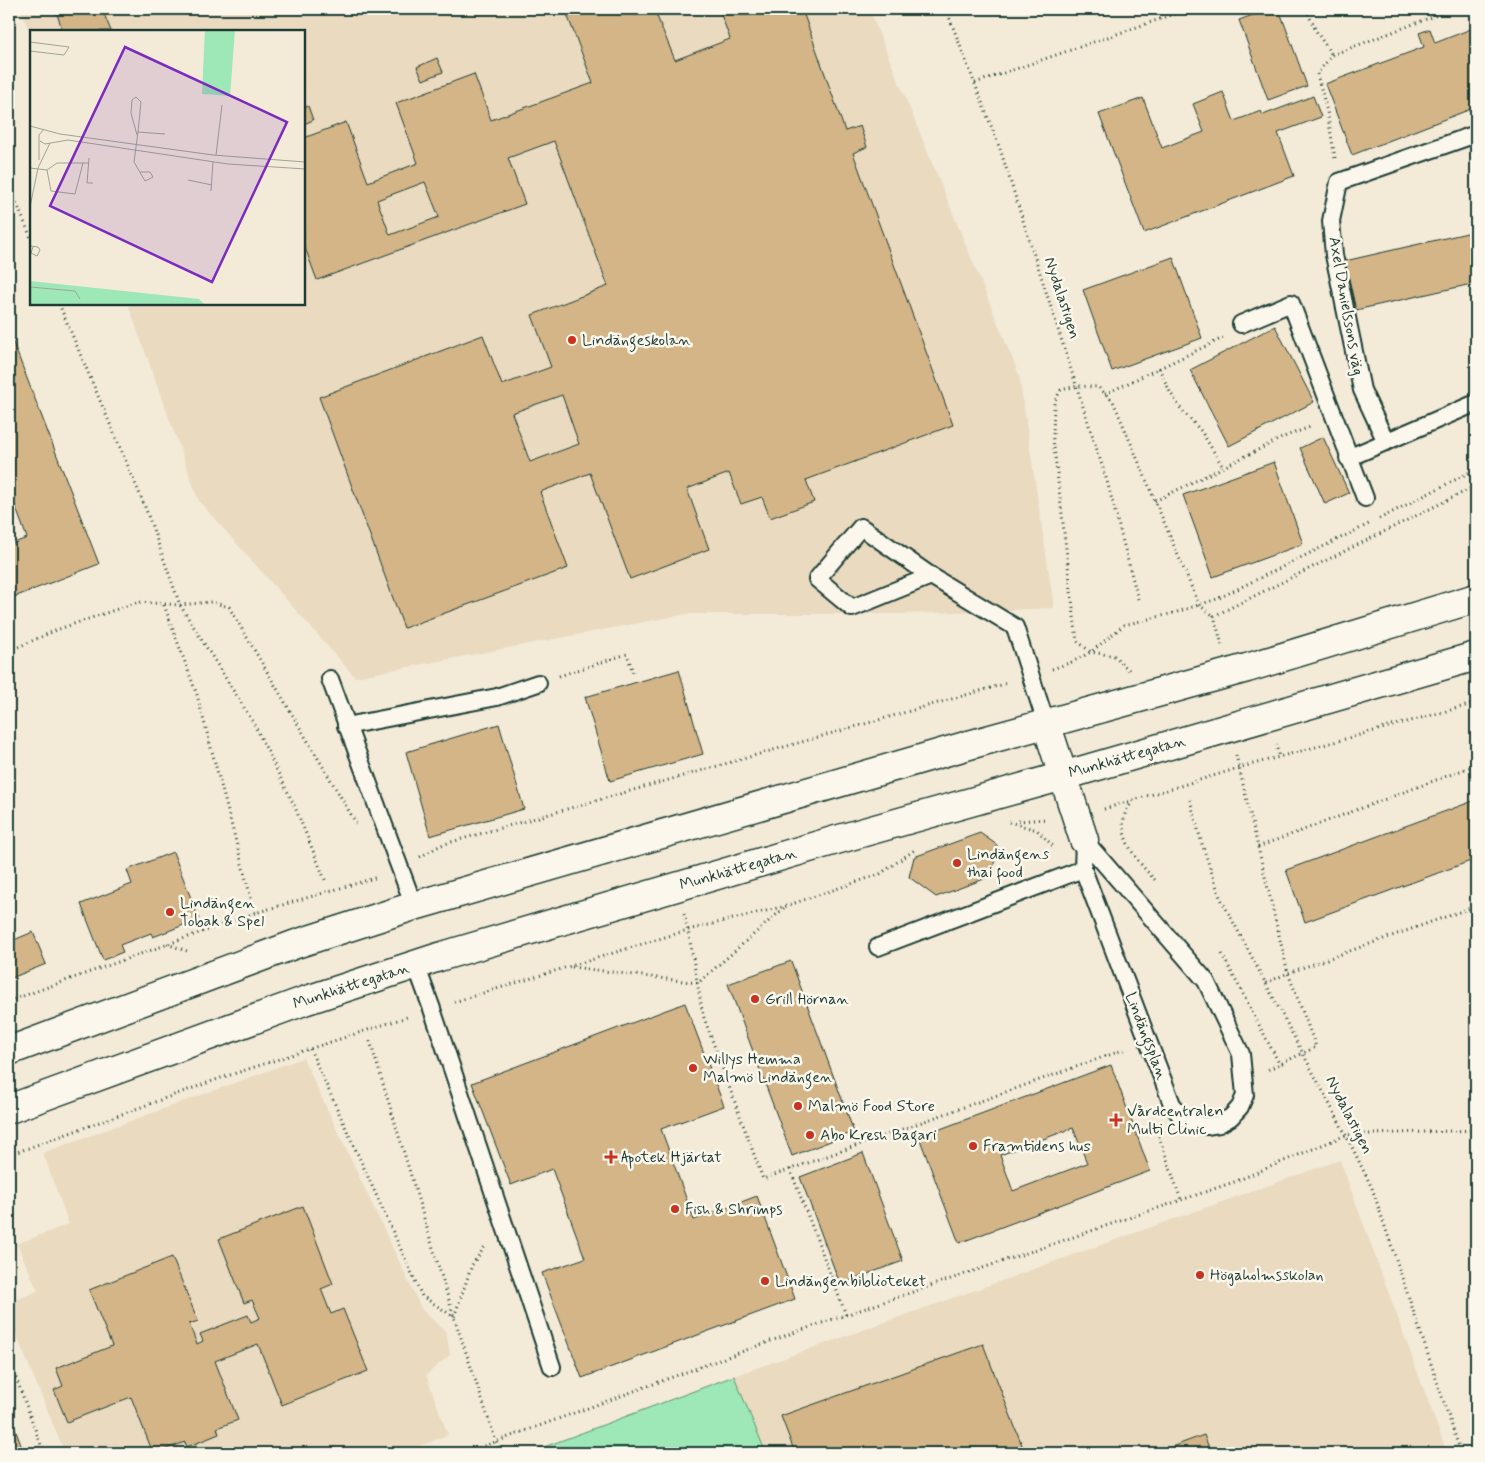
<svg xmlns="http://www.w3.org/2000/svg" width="1485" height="1462" viewBox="0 0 1485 1462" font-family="Mynerve,sans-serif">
	<rect width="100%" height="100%" fill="#f3ead8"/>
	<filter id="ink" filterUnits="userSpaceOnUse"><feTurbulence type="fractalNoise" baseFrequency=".02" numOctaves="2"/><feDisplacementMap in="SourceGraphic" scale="10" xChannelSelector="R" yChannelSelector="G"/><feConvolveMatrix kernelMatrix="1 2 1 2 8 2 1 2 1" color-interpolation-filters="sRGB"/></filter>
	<g filter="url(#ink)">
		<g fill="#e9dac0">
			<path d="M21,9H869L1019,375L1054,608L904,614H686L355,677L199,501L128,304H304V31H31V36Z"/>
			<path d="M303,1058L422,1310L446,1332L450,1355L426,1375L448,1435L402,1453H65L9,1317V1303L38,1291L17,1244L69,1224L43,1153Z"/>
			<path d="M1340,1160L1447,1453H766L734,1376Z"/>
		</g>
		<path fill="#9ee7b6" stroke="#5e9275" d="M734,1376L766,1453H528Z"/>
		<g fill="#d3b587" stroke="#1f3d34" fill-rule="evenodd">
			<path d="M55,9H102L111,31H63Z"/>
			<path d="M565,9H654L675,60L730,39L719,9H802L845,131L860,126L867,147L853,153L953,425L806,480L814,502L770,518L762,497L741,504L729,473L687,489L709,549L630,579L590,473L540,492L568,568L404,628L319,397L483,335L502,385L551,367L532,315L608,286L554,141L508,158L525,204L317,280L304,245V138L346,122L368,182L418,163L396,103L474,74L491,120L593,83ZM425,182L439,217L390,235L377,200ZM562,395L579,444L530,462L512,413Z"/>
			<path d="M1270,9H1279L1307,86L1268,100L1239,20Z"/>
			<path d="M1476,27V107L1352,155L1325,84L1424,47L1419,33L1430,29L1435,43Z"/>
			<path d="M437,58L443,72L423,80L417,67Z"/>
			<path d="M1223,92L1234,121L1261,111L1263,115L1313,96L1321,117L1278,133L1294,176L1144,233L1099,114L1143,98L1162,148L1204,132L1193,104Z"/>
			<path d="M308,106L313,120L304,124V108Z"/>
			<path d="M1476,231V283L1356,310L1345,261Z"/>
			<path d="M1173,257L1202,338L1112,371L1083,290Z"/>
			<path d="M1275,326L1314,402L1229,446L1190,370Z"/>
			<path d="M9,332L99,564L9,599V545L27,538L9,489Z"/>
			<path d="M1323,437L1349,493L1325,504L1300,448Z"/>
			<path d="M1274,462L1303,544L1213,577L1183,495Z"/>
			<path d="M679,670L703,754L610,781L585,697Z"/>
			<path d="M499,724L524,809L430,836L406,752Z"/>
			<path d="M1476,800V859L1305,922L1286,870Z"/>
			<path d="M980,833L997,845L992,876L936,897L909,877L914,857Z"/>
			<path d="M173,852L199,919L153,937L151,933L120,945L123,952L103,960L81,904L132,884L127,870Z"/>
			<path d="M33,932L46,964L9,979V942Z"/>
			<path d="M791,961L854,1132L792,1156L728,984Z"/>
			<path d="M685,1003L724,1106L661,1129L694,1220L757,1196L795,1299L582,1378L542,1273L585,1258L552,1169L511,1185L472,1083Z"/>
			<path d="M1111,1065L1150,1171L959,1243L919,1137ZM1073,1128L1087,1163L1013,1191L1000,1155Z"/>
			<path d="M863,1153L903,1261L840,1284L800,1177Z"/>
			<path d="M303,1206L333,1284L321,1289L331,1314L343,1309L368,1371L282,1405L258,1344L215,1361L238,1420L217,1428L219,1434L187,1447L185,1442L156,1453H153L131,1397L67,1422L54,1390L63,1386L56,1368L112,1346L89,1290L172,1257L198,1321L189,1324L197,1344L203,1341L200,1334L248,1315L251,1322L260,1318L252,1300L244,1303L219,1239Z"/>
			<path d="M983,1344L1025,1453H795L781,1416Z"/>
			<path d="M9,1413L24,1453H9Z"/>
			<path d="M1204,1435L1211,1453H1155Z"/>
		</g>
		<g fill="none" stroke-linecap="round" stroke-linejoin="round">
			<g stroke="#1f3d34" stroke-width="20">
				<g id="lane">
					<path d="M1241,324L1291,303L1365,498"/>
					<path d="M1386,442L1362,390L1334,255L1331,221L1339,182L1476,134"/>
					<path d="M1348,458L1476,403"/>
					<path d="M931,576L852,608L817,579L861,527L931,576L1015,627L1046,723"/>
					<path d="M330,679L414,906"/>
					<path d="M346,726L497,697L538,683"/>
					<path d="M1084,840L1206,981L1241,1054L1245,1095L1240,1107L1231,1117L1219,1124L1206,1126L1192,1123L1180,1115L1172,1104L1083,869Z"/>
					<path d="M878,947L1083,869"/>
					<path d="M416,965L432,1009L552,1367"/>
				</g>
			</g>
			<g stroke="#1f3d34" stroke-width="31">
				<path id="street" d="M1046,723L1084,840"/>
			</g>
			<g stroke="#1f3d34" stroke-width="31">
				<g id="secondary">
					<path d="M9,1051L296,944L414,906L969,745L1247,668L1476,598"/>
					<path d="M9,1109L304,1001L439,957L836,840L1063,776L1476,656"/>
				</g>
			</g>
			<g stroke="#1f3d34" stroke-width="3" stroke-dasharray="1 4" stroke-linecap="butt">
				<path d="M946,9L1000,149L1107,481L1138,599"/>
				<path d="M1306,9L1316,31L1332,55"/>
				<path d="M975,83L1189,9"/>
				<path d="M1335,158L1327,111L1317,74L1332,55L1453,9"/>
				<path d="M9,185L31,238"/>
				<path d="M59,304L144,504L180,605L253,722L294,805L326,882"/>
				<path d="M1159,368L1170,392L1181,409L1201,431L1223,467"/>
				<path d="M1105,394L1223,338"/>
				<path d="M1155,501L1286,436L1313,426"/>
				<path d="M1379,519L1476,469"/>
				<path d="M164,605L197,695L255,913"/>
				<path d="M1222,645L1214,616L1476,486"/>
				<path d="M9,651L59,629L138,602L180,605L211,602L229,607L356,823"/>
				<path d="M1052,669L1072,662L1091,652L1124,625L1174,613L1217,599L1371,523"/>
				<path d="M1129,670L1114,656L1091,652L1077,641L1053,439L1054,402L1061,390L1077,386L1098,387L1113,401L1199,605L1214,616"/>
				<path d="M559,676L627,654L634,676"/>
				<path d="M1276,744L1279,757"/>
				<path d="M1236,755L1288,973L1316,1047L1265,1071"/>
				<path d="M1190,800L1202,844L1220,897L1346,1135L1372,1188L1461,1453"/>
				<path d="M1133,801C1130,805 1126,810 1125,814C1117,839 1140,864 1155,880"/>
				<path d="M1104,809L1239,768L1476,703"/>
				<path d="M1018,821L1047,819"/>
				<path d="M1009,822L1037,830L1053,846"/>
				<path d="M1258,847L1476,765"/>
				<path d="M420,857L441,845L1008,683"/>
				<path d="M684,914L688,930L703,1015L763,1179L1126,1049"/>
				<path d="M167,944L190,952"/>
				<path d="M1222,954L1280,1065"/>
				<path d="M572,967L698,983L784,908"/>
				<path d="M1266,983L1288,973L1476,906"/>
				<path d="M9,1001L255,913L378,877"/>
				<path d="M454,1002L688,930L786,906L880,874L916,849"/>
				<path d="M370,1041L454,1317L500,1453"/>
				<path d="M310,1049L422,1296L454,1317L472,1265L486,1245"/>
				<path d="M1154,1122L1181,1200"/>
				<path d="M9,1155L218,1079L410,1016"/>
				<path d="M790,1169L846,1315"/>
				<path d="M9,1359L44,1453"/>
				<path d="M465,1453L790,1334L1234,1182L1346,1135L1476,1130"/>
			</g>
			<use href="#lane" stroke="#fbf7ec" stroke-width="16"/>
			<use href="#street" stroke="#fbf7ec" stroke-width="28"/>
			<use href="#secondary" stroke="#fbf7ec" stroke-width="28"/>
		</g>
	</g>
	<g fill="#c8321e" stroke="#fbf7ec" stroke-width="2">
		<circle cx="572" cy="340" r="5"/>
		<circle cx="957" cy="863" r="5"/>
		<circle cx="170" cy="912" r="5"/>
		<circle cx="755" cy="999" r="5"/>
		<circle cx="693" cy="1068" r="5"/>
		<circle cx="798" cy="1106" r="5"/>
		<path d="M1113.5 1112.5h5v5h5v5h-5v5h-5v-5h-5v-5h5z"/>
		<circle cx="810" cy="1135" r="5"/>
		<circle cx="973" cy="1146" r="5"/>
		<path d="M608.5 1149.5h5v5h5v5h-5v5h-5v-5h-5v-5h5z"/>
		<circle cx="675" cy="1209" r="5"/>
		<circle cx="1200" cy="1275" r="5"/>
		<circle cx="765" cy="1281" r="5"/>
	</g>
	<g text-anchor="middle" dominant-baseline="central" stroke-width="5" stroke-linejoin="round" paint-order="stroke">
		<g font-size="16" fill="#1f3d34" stroke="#fbf7ec">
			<text transform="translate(1062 298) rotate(72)">Nydalastigen</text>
			<text transform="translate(1346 306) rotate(80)">Axel Danielssons väg</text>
			<text transform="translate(1127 757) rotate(-16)">Munkhättegatan</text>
			<text transform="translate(738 869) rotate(-16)">Munkhättegatan</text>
			<text transform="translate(351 986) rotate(-18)">Munkhättegatan</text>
			<text transform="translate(1146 1036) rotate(69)">Lindängsplan</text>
			<text transform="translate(1349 1115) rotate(63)">Nydalastigen</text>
		</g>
		<g font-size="16" fill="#1f3d34" stroke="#fbf7ec" text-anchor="start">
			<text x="582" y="340">Lindängeskolan</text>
			<text x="967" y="854">Lindängens<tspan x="967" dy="18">thai food</tspan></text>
			<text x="180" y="903">Lindängen<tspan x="180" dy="18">Tobak &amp; Spel</tspan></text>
			<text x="765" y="999">Grill Hörnan</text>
			<text x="703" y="1059">Willys Hemma<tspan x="703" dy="18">Malmö Lindängen</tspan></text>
			<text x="808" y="1106">Malmö Food Store</text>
			<text x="1127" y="1111">Vårdcentralen<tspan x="1127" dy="18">Multi Clinic</tspan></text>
			<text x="820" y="1135">Abo Kresh Bagari</text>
			<text x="983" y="1146">Framtidens hus</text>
			<text x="621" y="1157">Apotek Hjärtat</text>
			<text x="685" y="1209">Fish &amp; Shrimps</text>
			<text x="1210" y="1275">Högaholmsskolan</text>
			<text x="775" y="1281">Lindängenbiblioteket</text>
		</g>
	</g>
	<g transform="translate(30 30)">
		<rect width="275" height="275" fill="#f3ead8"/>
		<path d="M175,0H205L200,66L172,64ZM0,251L169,269L175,275H0Z" fill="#9ee7b6"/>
		<path fill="none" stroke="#9ea596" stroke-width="1" d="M0,12L39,17L34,25L0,21M0,96L30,104L183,125L275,132M108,102L135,104M107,105L101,83L102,70L106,67L111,72L108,102L104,132L115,151L123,147L120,142H110M10,111L15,114L38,110L198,134L275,139M186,125L192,75M59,128L57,153H63M9,130V105L14,99M0,138L17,140L27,133H58M17,140L21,161L45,164L53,133M158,150L182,155M181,161L183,132M0,177L8,138L20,113M0,216L8,217L10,220L7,226L1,223L3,217M0,257L45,261L50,269"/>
		<path fill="#7b2cbf" fill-opacity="0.15" stroke="#7b2cbf" stroke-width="2.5" d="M95,17L257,92L182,252L20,176Z"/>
		<rect width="275" height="275" fill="none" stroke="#1f3d34" stroke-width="2.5"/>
	</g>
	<rect width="1485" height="1462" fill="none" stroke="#fbf7ec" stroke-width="30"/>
	<rect x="15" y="15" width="1455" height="1432" fill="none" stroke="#1f3d34" stroke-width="2" filter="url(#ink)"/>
</svg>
